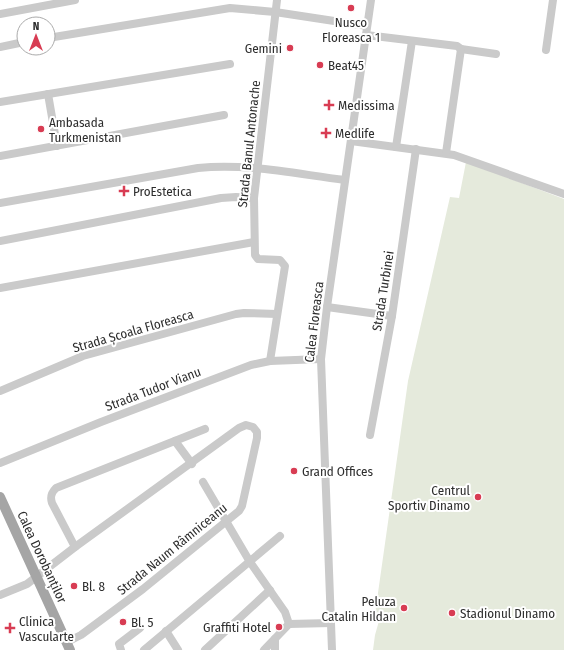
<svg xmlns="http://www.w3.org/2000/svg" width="564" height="650" viewBox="0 0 564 650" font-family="'Fira Sans Condensed',sans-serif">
	<rect width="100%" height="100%" fill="#fff"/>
	<path fill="#e5eadc" d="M466,162L564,199V650H373L375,635L381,614H375L408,381L450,197L459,198Z"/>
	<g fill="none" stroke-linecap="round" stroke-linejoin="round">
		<g stroke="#cacaca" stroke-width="8">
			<path d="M0,14L75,0"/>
			<path d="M366,35L457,46L461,49L496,54"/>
			<path d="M48,38L230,8L275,12L367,26"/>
			<path d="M0,47L24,42"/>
			<path d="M546,50L553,0"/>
			<path d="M48,94L57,146"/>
			<path d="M0,102L230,64"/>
			<path d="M351,141L454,155L564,194"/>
			<path d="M396,147L412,41"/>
			<path d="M446,153L461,49"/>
			<path d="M0,156L224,115"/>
			<path d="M0,203L198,168C248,163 296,174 345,180"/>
			<path d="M0,241L221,198L236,197L254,198"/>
			<path d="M0,288L254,242"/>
			<path d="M327,307L392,316"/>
			<path d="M270,361L285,266L280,260L258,259L255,255L254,198L277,0"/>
			<path d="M0,391L83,356L236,314L244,313L277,314"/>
			<path d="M370,435L392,316L416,149"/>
			<path d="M175,441L192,464"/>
			<path d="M0,463L101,422L251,365L270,361L321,359"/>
			<path d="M203,482L250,562L285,612L289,624"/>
			<path d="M75,547L52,503C50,497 51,493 56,488L205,429"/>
			<path d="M0,595L27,584L75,547L239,428L246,425L253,427L257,432V438L242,506L239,511L143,589L81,635L67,642"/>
			<path d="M289,624L331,623"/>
			<path d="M166,631L178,650"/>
			<path d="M275,639V650"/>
			<path d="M121,650L119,644L140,628"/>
			<path d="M144,650L280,536"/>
			<path d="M205,650L270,590"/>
			<path d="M264,650L289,624"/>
			<path d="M332,650L321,359L327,307L371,0"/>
		</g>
		<path stroke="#a5a5a5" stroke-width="10" d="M0,497L70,650"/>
	</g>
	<g fill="#d83c53" stroke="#fff" stroke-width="1.5">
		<circle cx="351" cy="8" r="4"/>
		<circle cx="290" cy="48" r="4"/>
		<circle cx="320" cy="65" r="4"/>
		<path d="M327 99h4v4h4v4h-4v4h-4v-4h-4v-4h4z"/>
		<circle cx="41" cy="129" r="4"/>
		<path d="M324 127h4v4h4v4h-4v4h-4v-4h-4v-4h4z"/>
		<path d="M122 185h4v4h4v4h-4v4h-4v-4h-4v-4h4z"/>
		<circle cx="294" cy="471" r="4"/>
		<circle cx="478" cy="497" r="4"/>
		<circle cx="74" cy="586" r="4"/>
		<circle cx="404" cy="608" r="4"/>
		<circle cx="452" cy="613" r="4"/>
		<circle cx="123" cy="622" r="4"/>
		<circle cx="279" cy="627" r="4"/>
		<path d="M8 622h4v4h4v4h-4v4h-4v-4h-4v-4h4z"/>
	</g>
	<g text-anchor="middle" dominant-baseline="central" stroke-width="4" stroke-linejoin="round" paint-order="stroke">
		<g font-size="13" fill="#2d2d2d" stroke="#fff" text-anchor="start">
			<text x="351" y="22" text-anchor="middle">Nusco<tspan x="351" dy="15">Floreasca 1</tspan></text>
			<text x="282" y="48" text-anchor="end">Gemini</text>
			<text x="328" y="65">Beat45</text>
			<text x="338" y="105">Medissima</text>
			<text x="49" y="122">Ambasada<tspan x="49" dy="15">Turkmenistan</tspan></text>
			<text x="335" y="133">Medlife</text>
			<text x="133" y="191">ProEstetica</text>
			<text x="302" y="471">Grand Offices</text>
			<text x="470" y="490" text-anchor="end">Centrul<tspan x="470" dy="15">Sportiv Dinamo</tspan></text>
			<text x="82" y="586">Bl. 8</text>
			<text x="396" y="601" text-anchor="end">Peluza<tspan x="396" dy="15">Catalin Hildan</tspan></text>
			<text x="460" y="613">Stadionul Dinamo</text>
			<text x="19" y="621">Clinica<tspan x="19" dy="15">Vascularte</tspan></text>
			<text x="131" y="622">Bl. 5</text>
			<text x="271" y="627" text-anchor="end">Graffiti Hotel</text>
		</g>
		<g font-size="13" fill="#2d2d2d" stroke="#fff">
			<text transform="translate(249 144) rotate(-84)">Strada Banul Antonache</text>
			<text transform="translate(383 291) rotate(-81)">Strada Turbinei</text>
			<text transform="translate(314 322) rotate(-83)">Calea Floreasca</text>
			<text transform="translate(133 331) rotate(-16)">Strada Școala Floreasca</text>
			<text transform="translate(153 389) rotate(-21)">Strada Tudor Vianu</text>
			<text transform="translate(172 549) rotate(-39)">Strada Naum Râmniceanu</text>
			<text transform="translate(42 557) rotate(65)">Calea Dorobanților</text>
		</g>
	</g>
	<g transform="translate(36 36)"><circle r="19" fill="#ffffff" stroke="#ababab"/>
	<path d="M0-3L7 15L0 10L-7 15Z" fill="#d83c53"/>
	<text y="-6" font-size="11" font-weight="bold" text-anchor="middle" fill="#2d2d2d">N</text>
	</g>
</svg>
